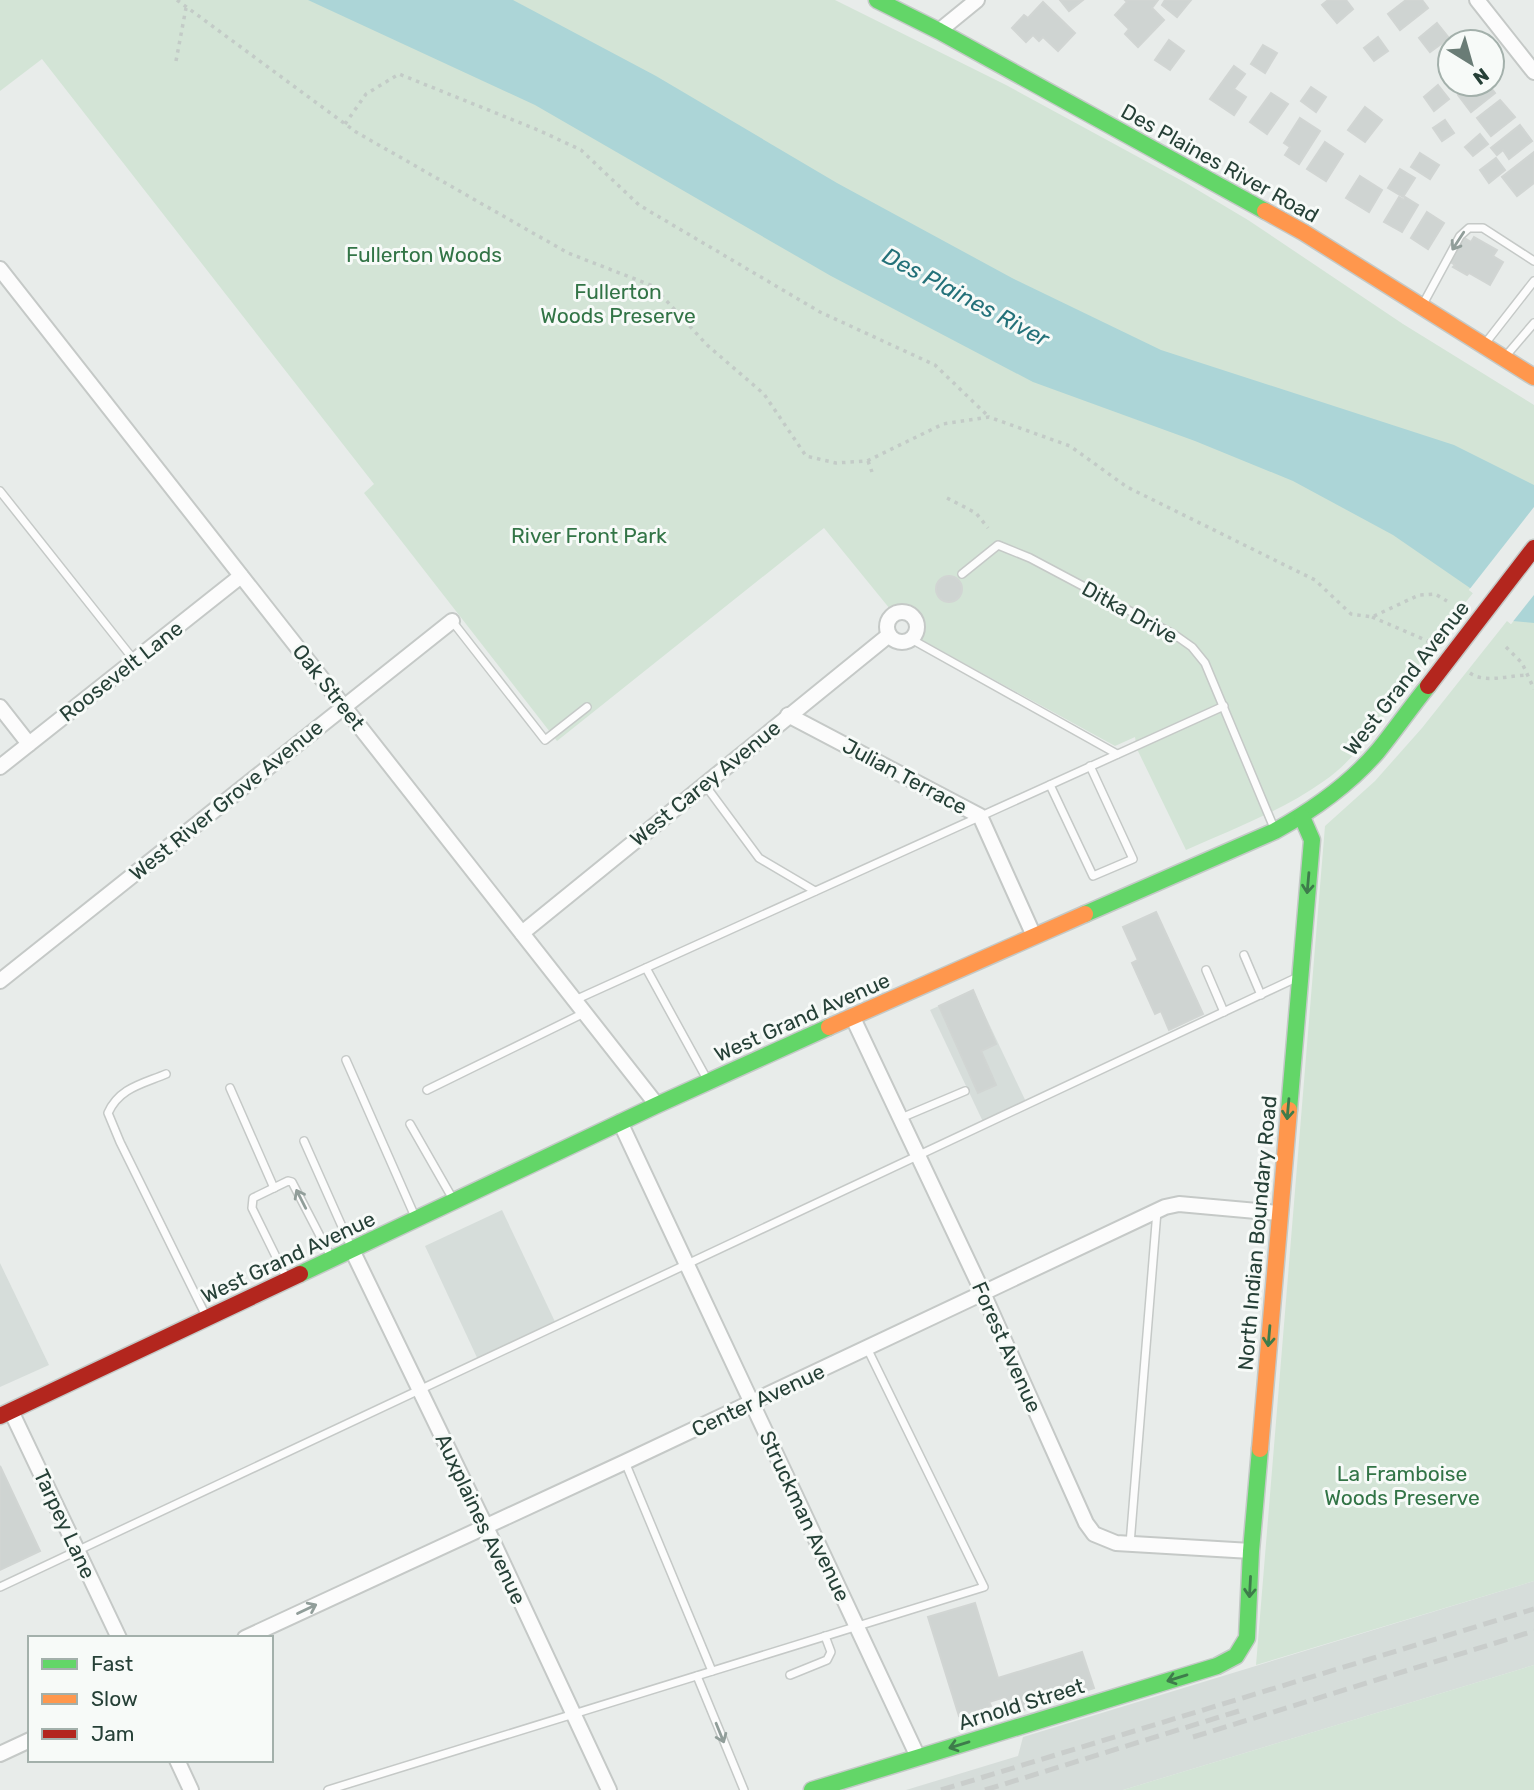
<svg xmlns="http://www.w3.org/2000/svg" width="1534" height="1790" viewBox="0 0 1534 1790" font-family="Rubik,sans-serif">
	<rect width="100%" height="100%" fill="#e8ecea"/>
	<g fill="#d6ddda">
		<path d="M973,990L1028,1106L985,1126L930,1010Z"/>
		<path d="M502,1210L558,1328L480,1364L425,1246Z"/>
		<path d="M0,1263L49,1365L0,1387Z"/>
		<path d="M1534,1581V1665L1123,1790H906L1018,1756L1023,1737Z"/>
	</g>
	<g fill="#d3e4d6">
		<path d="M0,0H835L1006,85L1186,183L1248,220L1403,324L1534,405V507L1469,590L1473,593C1449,622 1427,652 1406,683C1382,718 1359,757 1324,781C1282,811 1233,829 1186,850L1137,749L1135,737L1115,746L920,639L925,627L918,610L903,604L890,609L824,528L557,741L364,493L374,484L42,59L0,91Z"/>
		<path d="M1534,595V1581L1256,1665L1325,826L1375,781L1422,728L1507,621L1511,624Z"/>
		<path d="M1534,1665V1790H1123Z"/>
	</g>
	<path fill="#acd5d7" d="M308,0H513L656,76L837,183L1012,278L1161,350L1454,445L1534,485V623L1513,621L1470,588L1393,535L1293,481L1195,441L1033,382L831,276L535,105Z"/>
	<path fill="#e8ecea" d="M1534,507V595L1511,624L1469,590Z"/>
	<g fill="#cfd4d2" stroke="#d1d5d3" stroke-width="2">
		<path d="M1060,0H1083L1069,11Z"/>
		<path d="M1125,0H1158L1152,8L1164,20L1138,47L1125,34L1129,29L1115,15L1127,2Z"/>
		<path d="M1165,0H1191L1177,17L1162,5Z"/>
		<path d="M1328,0H1346L1353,9L1337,23L1322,5Z"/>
		<path d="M1406,0H1422L1428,8L1400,30L1388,14Z"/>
		<path d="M1043,2L1075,33L1058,51L1043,37L1039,41L1033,35L1026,42L1012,28L1024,15L1028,18Z"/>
		<path d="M1437,23L1449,38L1430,52L1419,38Z"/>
		<path d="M1378,37L1388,51L1374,61L1364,48Z"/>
		<path d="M1169,40L1184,51L1170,70L1155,60Z"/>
		<path d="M1263,45L1277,53L1265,73L1251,64Z"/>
		<path d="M1450,64V83L1440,71Z"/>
		<path d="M1234,66L1245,74L1234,89L1246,97L1234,115L1210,99Z"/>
		<path d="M1472,84H1488L1495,93L1471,112L1458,95Z"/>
		<path d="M1438,85L1449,99L1434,111L1424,97Z"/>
		<path d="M1311,87L1326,97L1316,112L1301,101Z"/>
		<path d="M1271,93L1288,104L1267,134L1250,122Z"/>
		<path d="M1500,100L1515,117L1491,136L1477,118Z"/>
		<path d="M1365,107L1382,120L1365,142L1348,130Z"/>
		<path d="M1300,118L1320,131L1299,164L1285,155L1290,147L1284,143Z"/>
		<path d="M1445,120L1454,133L1442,141L1433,128Z"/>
		<path d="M1520,125L1532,141L1509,159L1503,150L1497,155L1491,148Z"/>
		<path d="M1480,134L1488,144L1473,156L1465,147Z"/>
		<path d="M1325,142L1343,154L1326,181L1307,169Z"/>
		<path d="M1534,152V183L1517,196L1502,177Z"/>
		<path d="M1420,153L1439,165L1430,179L1411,167Z"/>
		<path d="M1496,158L1505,170L1489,183L1480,170Z"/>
		<path d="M1400,169L1415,178L1403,197L1388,188Z"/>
		<path d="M1360,176L1382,190L1369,212L1346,198Z"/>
		<path d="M1399,197L1404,200L1405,197L1418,205L1402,232L1384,222Z"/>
		<path d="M1427,212L1444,223L1428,249L1411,238Z"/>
		<path d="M1463,237L1471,242L1474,237L1497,250L1493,256L1503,262L1490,285L1469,273L1467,275L1453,267L1455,265L1449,261Z"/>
		<circle cx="949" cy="589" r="13"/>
		<path d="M1156,912L1203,1014L1169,1030L1161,1011L1155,1014L1132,963L1138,960L1123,927Z"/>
		<path d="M973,990L996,1044L981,1051L996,1085L978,1093L939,1006Z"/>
		<path d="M0,1466L40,1551L0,1570Z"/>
		<path d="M975,1603L998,1678L1082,1652L1094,1688L1020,1711L1019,1707L1009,1710L1005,1697L989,1702L991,1706L959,1716L928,1617Z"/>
	</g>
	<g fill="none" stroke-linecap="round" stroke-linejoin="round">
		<g stroke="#c5c9c7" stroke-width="10">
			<g id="lane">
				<path d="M1422,306L1460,236L1469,228H1483L1534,261"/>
				<path d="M1484,345L1534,281"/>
				<path d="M1505,357L1534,323"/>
				<path d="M0,491L134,660"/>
				<path d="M962,574L998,545L1030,558L1175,635L1192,647L1205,663L1274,828"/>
				<path d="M452,621L545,740L587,707"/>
				<path d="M911,639L1117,754"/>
				<path d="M705,785L759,858L815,891"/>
				<path d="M1050,785L1093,876L1133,859L1090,766"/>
				<path d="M1244,955L1261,995"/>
				<path d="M646,968L708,1081"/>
				<path d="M1206,970L1224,1012"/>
				<path d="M575,1000L1224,706"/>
				<path d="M346,1060L416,1219"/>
				<path d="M166,1074C142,1084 119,1088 108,1113L120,1142L207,1318"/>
				<path d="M230,1088L274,1188"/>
				<path d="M427,1090L584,1013"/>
				<path d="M901,1118L965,1091"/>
				<path d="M410,1124L454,1201"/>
				<path d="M304,1141L352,1249"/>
				<path d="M287,1279L252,1208L253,1198L288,1181L292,1182L332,1259"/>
				<path d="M625,1462L712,1671"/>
				<path d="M1130,1544L1157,1211"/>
				<path d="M0,1587L1298,977"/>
				<path d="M790,1675L827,1660L831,1652L825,1636"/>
				<path d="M697,1676L744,1790"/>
				<path d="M328,1790L984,1587L867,1348"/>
			</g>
		</g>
		<g stroke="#c5c9c7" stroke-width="18">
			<g id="street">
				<path d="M1477,0L1534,72"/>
				<path d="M939,31L977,0"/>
				<path d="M0,269L657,1105"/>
				<circle cx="902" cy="627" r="15"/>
				<path d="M0,707L29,744"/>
				<path d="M788,715L980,816L1034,936"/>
				<path d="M0,767L241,576"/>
				<path d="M522,933L889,635"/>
				<path d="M0,981L452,621"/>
				<path d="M852,1016L983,1293L1086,1523L1094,1534L1116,1543L1251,1551"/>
				<path d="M620,1122L918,1757"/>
				<path d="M352,1250L486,1527L609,1790"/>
				<path d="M11,1411L119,1638"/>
				<path d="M245,1638L625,1462L1165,1207L1179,1204L1279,1213"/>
				<path d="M0,1754L30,1740"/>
				<path d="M177,1760L191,1790"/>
			</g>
		</g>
		<g stroke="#c4c9c7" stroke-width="19">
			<g id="fast">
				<path d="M877,0L939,31L1265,211"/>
				<path d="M1085,914L1275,831C1313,810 1350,784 1378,751C1395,730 1411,707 1428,686"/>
				<path d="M1289,1110L1312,840L1302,817"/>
				<path d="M300,1274L657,1105L829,1027"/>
				<path d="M812,1790L1217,1666L1236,1656L1247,1638L1251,1551L1260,1449"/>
			</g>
		</g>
		<g stroke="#c4c9c7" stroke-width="19">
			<g id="slow">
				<path d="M1265,211L1303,232L1534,377"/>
				<path d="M829,1027L1085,914"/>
				<path d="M1260,1449L1289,1110"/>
			</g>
		</g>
		<g stroke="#c4c9c7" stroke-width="19">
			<g id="jam">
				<path d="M1428,686L1534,548"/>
				<path d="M0,1416L300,1274"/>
			</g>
		</g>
		<g stroke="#c3cbc7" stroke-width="3.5" stroke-dasharray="3.5 5" stroke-linecap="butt">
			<path d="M177,0L356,132L568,253L653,286L707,345L764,394L806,456L836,463L867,461L943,424L989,417L1070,446L1127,487L1315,580L1351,614L1372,617L1419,595L1435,594L1447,601"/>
			<path d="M176,61L186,8"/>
			<path d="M345,124L366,94L399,74L538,130L581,150L639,205L820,312L935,365L989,417"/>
			<path d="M868,461L872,472"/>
			<path d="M947,498L976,513L988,528"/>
			<path d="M1372,617L1430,642"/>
			<path d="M1506,647L1522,663L1534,689"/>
			<path d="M1470,673C1485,684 1510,675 1528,675"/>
		</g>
		<use href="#lane" stroke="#fcfcfc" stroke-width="7"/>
		<use href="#street" stroke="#fcfcfc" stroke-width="14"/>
		<use href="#fast" stroke="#63d668" stroke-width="16"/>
		<use href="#slow" stroke="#ff974d" stroke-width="16"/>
		<use href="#jam" stroke="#b3261e" stroke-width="16"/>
		<g stroke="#c9cdcb" stroke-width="5" stroke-dasharray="14 7" stroke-linecap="butt">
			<path d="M1193,1737L1534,1631"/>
			<path d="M941,1790L1534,1609"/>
			<path d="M985,1790L1239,1711"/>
		</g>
	</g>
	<defs><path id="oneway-shaft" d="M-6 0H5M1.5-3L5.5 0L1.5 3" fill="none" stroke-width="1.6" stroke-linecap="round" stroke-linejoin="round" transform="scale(1.75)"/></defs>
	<g stroke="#919e9a">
		<use href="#oneway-shaft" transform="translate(1458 241) rotate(123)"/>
		<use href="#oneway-shaft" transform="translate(301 1199) rotate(-117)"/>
		<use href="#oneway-shaft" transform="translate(307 1609) rotate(-25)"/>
		<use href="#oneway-shaft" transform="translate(720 1733) rotate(68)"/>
	</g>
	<g stroke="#3e7c4b">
		<use href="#oneway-shaft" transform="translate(1308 883) rotate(95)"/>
		<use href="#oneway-shaft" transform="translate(1288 1109) rotate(95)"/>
		<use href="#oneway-shaft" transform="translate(1269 1336) rotate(95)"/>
		<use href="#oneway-shaft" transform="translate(1250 1587) rotate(93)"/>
		<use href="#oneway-shaft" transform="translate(1177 1678) rotate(163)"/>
		<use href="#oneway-shaft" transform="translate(959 1745) rotate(163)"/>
	</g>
	<g text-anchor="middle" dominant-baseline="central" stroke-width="6" stroke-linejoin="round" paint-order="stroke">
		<g font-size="21" fill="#264037" stroke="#f7faf8">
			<text transform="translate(1220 163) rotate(29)">Des Plaines River Road</text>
			<text transform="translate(1130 612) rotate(29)">Ditka Drive</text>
			<text transform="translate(121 671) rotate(-38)">Roosevelt Lane</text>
			<text transform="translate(1406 678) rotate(-52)">West Grand Avenue</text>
			<text transform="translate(329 687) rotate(52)">Oak Street</text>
			<text transform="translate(905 776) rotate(28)">Julian Terrace</text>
			<text transform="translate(705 783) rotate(-39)">West Carey Avenue</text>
			<text transform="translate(226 800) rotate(-39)">West River Grove Avenue</text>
			<text transform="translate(802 1017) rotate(-24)">West Grand Avenue</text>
			<text transform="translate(1257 1233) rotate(-85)">North Indian Boundary Road</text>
			<text transform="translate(288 1257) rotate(-25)">West Grand Avenue</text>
			<text transform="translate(1007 1347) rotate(66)">Forest Avenue</text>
			<text transform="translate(758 1400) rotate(-25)">Center Avenue</text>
			<text transform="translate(805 1516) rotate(65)">Struckman Avenue</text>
			<text transform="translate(481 1519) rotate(65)">Auxplaines Avenue</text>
			<text transform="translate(65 1524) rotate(65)">Tarpey Lane</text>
			<text transform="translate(1021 1704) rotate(-17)">Arnold Street</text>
		</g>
		<g font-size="21" fill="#327446" stroke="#f7faf8">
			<text x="424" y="254">Fullerton Woods</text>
			<text x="618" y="291">Fullerton<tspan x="618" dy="24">Woods Preserve</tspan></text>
			<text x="589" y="535">River Front Park</text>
			<text x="1402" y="1473">La Framboise<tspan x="1402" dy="24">Woods Preserve</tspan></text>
		</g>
		<g font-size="23" font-style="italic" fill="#237179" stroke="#f7faf8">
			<text transform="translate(966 297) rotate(28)">Des Plaines River</text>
		</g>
	</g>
	<rect x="28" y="1636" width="245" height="126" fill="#f7faf8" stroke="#a3b0ab" stroke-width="2"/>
	<rect x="42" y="1659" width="35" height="10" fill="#63d668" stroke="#a3b0ab" stroke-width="2"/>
	<text x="91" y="1671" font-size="21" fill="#264037">Fast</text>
	<rect x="42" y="1694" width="35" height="10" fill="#ff974d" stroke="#a3b0ab" stroke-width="2"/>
	<text x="91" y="1706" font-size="21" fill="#264037">Slow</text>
	<rect x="42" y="1729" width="35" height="10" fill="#b3261e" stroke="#a3b0ab" stroke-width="2"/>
	<text x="91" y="1741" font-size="21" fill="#264037">Jam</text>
	<g transform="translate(1471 63) rotate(143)"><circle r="33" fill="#f7faf8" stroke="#a3b0ab" stroke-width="2"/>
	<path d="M0-5L12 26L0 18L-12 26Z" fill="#6a7c76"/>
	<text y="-10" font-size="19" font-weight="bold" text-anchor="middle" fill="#264037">N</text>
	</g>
</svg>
